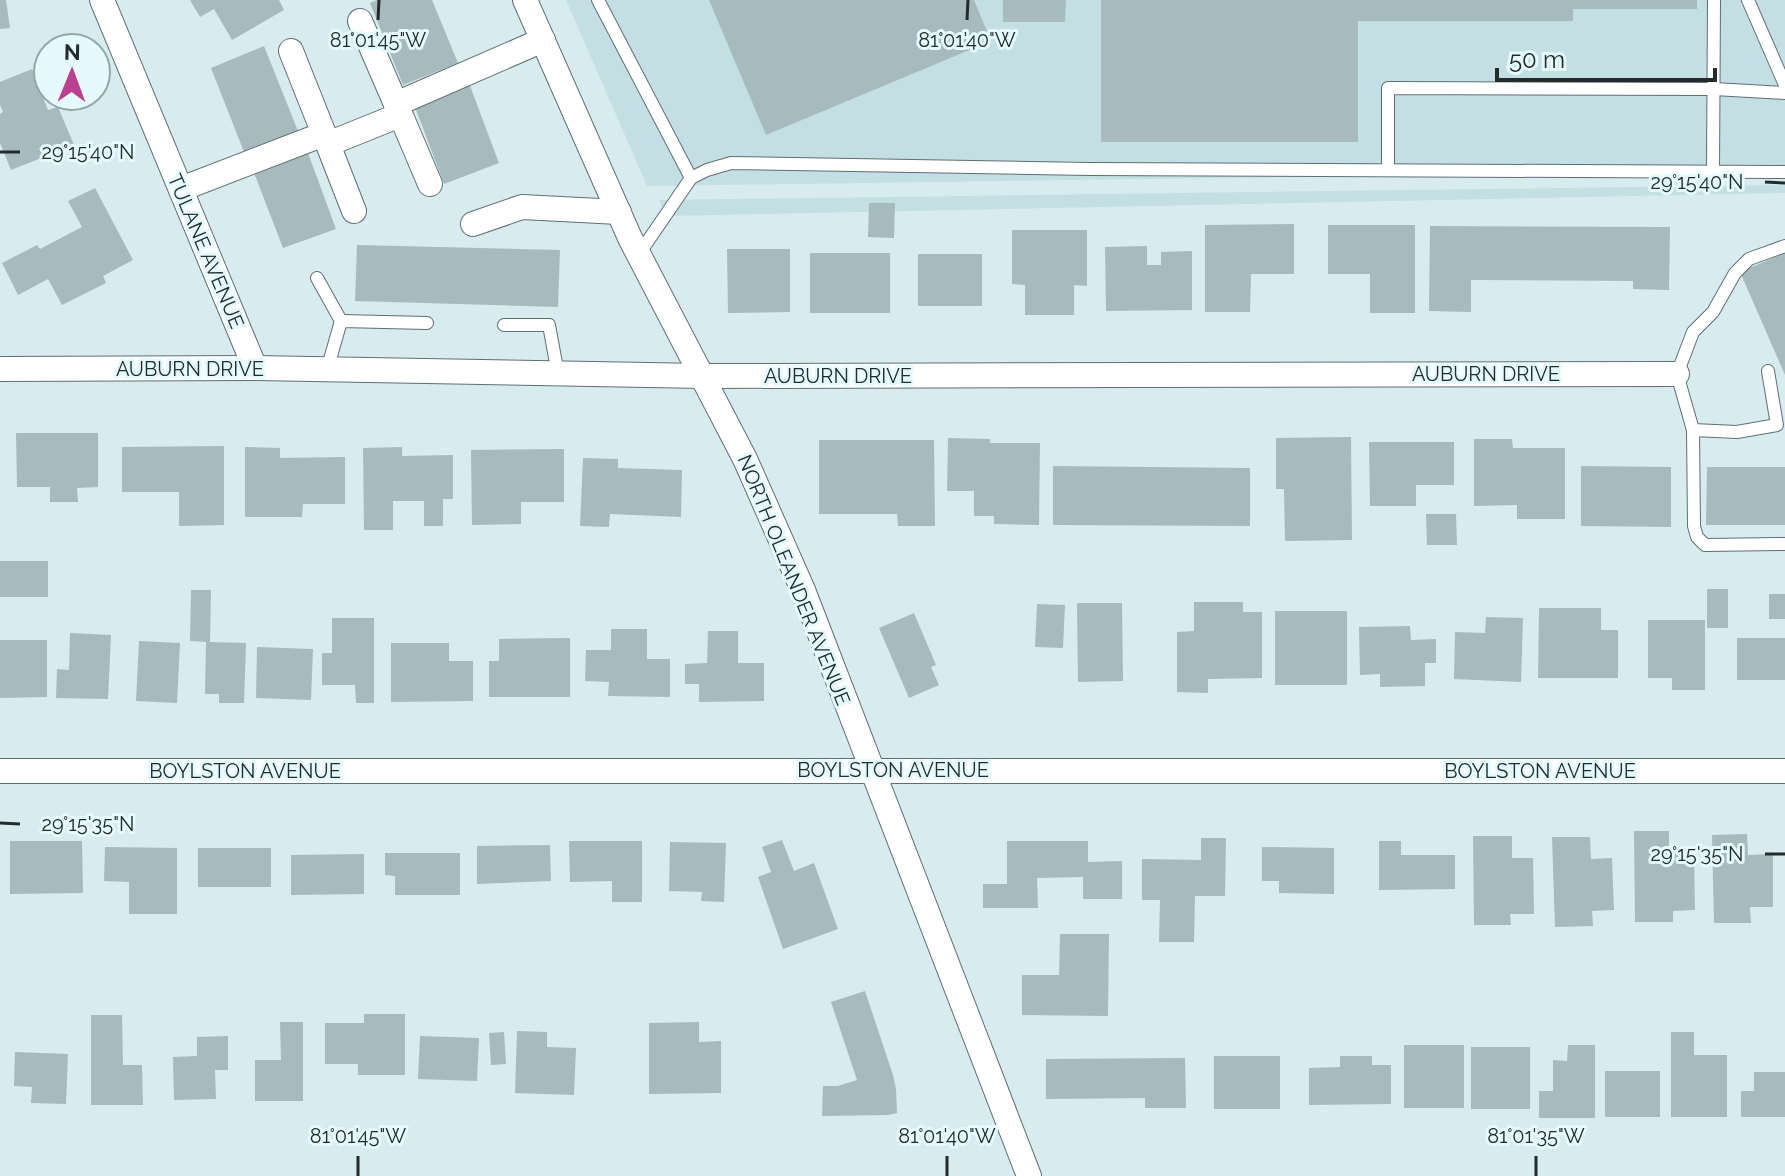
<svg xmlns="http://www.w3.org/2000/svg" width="1785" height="1176" viewBox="0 0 1785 1176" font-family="Raleway,sans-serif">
	<rect width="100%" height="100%" fill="#d8ecef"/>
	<g fill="#c3dfe4">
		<path d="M566,0H1785V170L647,186Z"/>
		<path d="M1785,185V193L666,216L659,200Z"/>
	</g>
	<g fill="#a7babd">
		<path d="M0,0H6L10,28L0,29Z"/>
		<path d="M190,0H279L284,10L232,40L214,9L200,17Z"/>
		<path d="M377,0H432L458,63L403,85L370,3Z"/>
		<path d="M709,0H974L991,41L766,135Z"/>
		<path d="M1003,0H1066L1065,22H1003Z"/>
		<path d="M1101,0H1697V9H1573V21H1358V142H1101Z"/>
		<path d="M264,46L298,131L244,152L211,68Z"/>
		<path d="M32,69L48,110L58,107L74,145L11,170L0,143V114L3,112L0,105V82Z"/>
		<path d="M467,78L499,163L444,184L412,99Z"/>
		<path d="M305,145L336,229L283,248L251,165Z"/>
		<path d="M95,188L133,260L103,276L106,283L62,305L48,279L18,295L2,263L37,245L40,249L82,227L68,201Z"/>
		<path d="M869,203H895L894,238L868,237Z"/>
		<path d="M1294,224V274H1251L1250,312H1205V225Z"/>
		<path d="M1328,225H1415V313H1370V274H1328Z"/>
		<path d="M1430,226L1670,227L1669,290L1633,289V281L1471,280V312L1429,311Z"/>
		<path d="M1012,230H1087V286L1074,285V315H1025V285L1012,284Z"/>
		<path d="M357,245L560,250L558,307L355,301Z"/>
		<path d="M1147,246V265H1161V252L1192,251V310L1106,311L1105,247Z"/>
		<path d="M727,249H790V312L728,313Z"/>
		<rect x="810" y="253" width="80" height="60"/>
		<path d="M1785,253V375L1740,272Z"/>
		<rect x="918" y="254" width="64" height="52"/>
		<path d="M16,433H98V487L77,488L78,502H50V487H17Z"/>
		<path d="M1351,437L1352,540L1285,541L1284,489H1276V438Z"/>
		<path d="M948,438L990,439V443H1040L1039,525L994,524V516H974V491H947Z"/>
		<path d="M1474,439H1512L1513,448H1565V519H1517V505L1474,506Z"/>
		<path d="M819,440H934L935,526H898L897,514H819Z"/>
		<path d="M1369,442H1454V485H1416V506H1370Z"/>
		<path d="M224,446V525L179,526V492H122V447Z"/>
		<path d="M245,447L280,448V458L345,457V504H303L302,517H245Z"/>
		<path d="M402,447V456L453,455V499H443V526H424V501H393V530H364L363,448Z"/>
		<path d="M564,449V502H521V524L472,525L471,450Z"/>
		<path d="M583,458L618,459V468L682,470L681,517L610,514L609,527L580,526Z"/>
		<path d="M1053,466L1250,468V526L1053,525Z"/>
		<path d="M1581,466L1671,467V527L1581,526Z"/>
		<path d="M1707,467H1785V525H1706Z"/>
		<path d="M1426,514H1456L1457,545H1427Z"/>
		<rect x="0" y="561" width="48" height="36"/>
		<rect x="1707" y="589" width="21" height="39"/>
		<path d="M191,590H211L210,642L246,643L244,703H219V694H205L206,642L190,641Z"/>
		<rect x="1769" y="594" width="16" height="25"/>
		<path d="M1194,602H1243V612H1262V678L1208,679V693L1177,692V632L1194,631Z"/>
		<path d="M1077,603H1122L1123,681L1078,682Z"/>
		<path d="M1037,604L1065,605L1063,648L1035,647Z"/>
		<path d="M1539,608H1601V630H1618V678H1538Z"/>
		<rect x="1275" y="611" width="72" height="74"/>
		<path d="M914,613L936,665L931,667L939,685L909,698L879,628Z"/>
		<path d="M1486,617L1523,618L1521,682L1454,679L1455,632L1485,633Z"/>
		<path d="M332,618H374V703H356L355,685H322V653H332Z"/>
		<path d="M1648,620H1705V690H1672V678H1648Z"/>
		<path d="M1410,626L1411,640L1436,639V663H1425V686L1380,687V674L1360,675L1359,627Z"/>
		<path d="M611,629H647V659H670V697L608,696L609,682L585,681L586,650H611Z"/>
		<path d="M708,631H738V663H764V701L699,702V684H685V664L707,663Z"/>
		<path d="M70,633L111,635L108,699L56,698L57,669L69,670Z"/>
		<path d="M570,638V697H489V661H499V639Z"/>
		<rect x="1737" y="638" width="48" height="42"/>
		<path d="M0,640H47V697L0,698Z"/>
		<path d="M139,641L180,643L177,703L136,701Z"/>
		<path d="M391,643H449V661H473V701L391,702Z"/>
		<path d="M257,647L313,649L311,700L256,698Z"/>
		<path d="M1634,831H1669V853H1694L1695,910L1673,911V922H1635Z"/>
		<path d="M1747,834L1748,855L1773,854V907H1750L1751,923H1714L1712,835Z"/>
		<path d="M1473,836H1512V858H1533L1534,914H1510L1511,925H1474Z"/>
		<path d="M1552,837H1590L1591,859L1612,858L1614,910L1592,911L1593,926L1555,927Z"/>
		<path d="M1201,838H1226L1225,896H1195L1194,942H1159L1160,900H1142V859L1201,860Z"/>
		<path d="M782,840L794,871L814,863L838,929L783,949L758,877L771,872L762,847Z"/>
		<path d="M10,841H82L83,893L10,894Z"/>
		<path d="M569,841H642V902H612V881L570,882Z"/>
		<path d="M1007,841H1088V862L1122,861V899H1083V877L1037,878L1038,908H983V884H1007Z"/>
		<path d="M1379,841H1401V855H1455V889L1379,890Z"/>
		<path d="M670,842L726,843L724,902L701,901L702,892L669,891Z"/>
		<path d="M550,845L551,881L477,884V846Z"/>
		<path d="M105,847L177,848V914H129V882L104,881Z"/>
		<path d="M1262,847L1334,848V894L1279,893V881H1262Z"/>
		<rect x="198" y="848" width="73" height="39"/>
		<path d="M385,853H460V895H395V876L385,875Z"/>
		<path d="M364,854V894L291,895V855Z"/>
		<path d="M1060,934H1109L1108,1016L1022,1015V975H1059Z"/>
		<path d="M865,991L893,1075L896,1089L897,1113L888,1115L822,1116L823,1086H838L857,1080L831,1002Z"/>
		<path d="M364,1014H405V1075H358V1064H325V1023H364Z"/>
		<path d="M91,1015H122L123,1065H142L143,1105H91Z"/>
		<path d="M280,1022H303V1101H255V1060H281Z"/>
		<path d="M699,1022V1042L721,1041V1093L649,1094V1023Z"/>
		<path d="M517,1031L547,1032V1047L576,1048L574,1095L515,1093Z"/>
		<path d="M504,1032L506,1064L491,1065L489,1033Z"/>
		<path d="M1671,1032H1694V1055H1727V1117H1671Z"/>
		<path d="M228,1036V1070H215L216,1099L174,1100L173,1057L197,1056V1037Z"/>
		<path d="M420,1036L479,1038L477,1081L418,1079Z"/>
		<rect x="1404" y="1045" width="60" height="63"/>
		<path d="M1568,1045H1595V1118H1539V1091H1553V1060L1567,1061Z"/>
		<rect x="1471" y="1047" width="59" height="62"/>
		<path d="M15,1052L68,1054L66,1104L31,1103L32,1087L14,1086Z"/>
		<rect x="1214" y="1056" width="66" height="53"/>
		<path d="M1340,1056H1372V1065H1391V1104L1309,1105V1068L1340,1067Z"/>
		<path d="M1185,1058L1186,1108H1145V1098L1046,1099V1059Z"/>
		<rect x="1605" y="1071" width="55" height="46"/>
		<path d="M1754,1072H1785V1117H1741V1091H1754Z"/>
	</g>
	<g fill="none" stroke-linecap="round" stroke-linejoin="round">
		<g stroke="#5e6f72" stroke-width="14">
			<g id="lane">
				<path d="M598,0L691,178"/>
				<path d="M1748,0L1785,85"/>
				<path d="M1388,169V88L1714,89L1785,93"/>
				<path d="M1713,171L1714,0"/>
				<path d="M1785,246L1749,259L1735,273L1713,312L1693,332L1677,374L1693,430L1694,526L1697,537L1705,545L1785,544"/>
				<path d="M639,254L691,178L707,170L731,163L1090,169L1785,172"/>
				<path d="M317,278L341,321"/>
				<path d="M504,325H549L558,374"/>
				<path d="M327,370L341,321L427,323"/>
				<path d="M1693,430L1737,432L1777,425L1768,371"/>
			</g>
		</g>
		<g stroke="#5e6f72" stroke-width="26">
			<g id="street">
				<path d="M102,0L255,368"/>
				<path d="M525,0L630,238L745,459L803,590L1029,1176"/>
				<path d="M360,21L396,104L543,40"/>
				<path d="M396,104L430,184"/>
				<path d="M324,134L354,211"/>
				<path d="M328,144L400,115"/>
				<path d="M181,189L324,134L291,51"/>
				<path d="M473,224L522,207L619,212"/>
				<path d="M0,369L255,368L704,376L1677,374"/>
				<path d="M0,771H1785"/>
			</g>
		</g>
		<use href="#lane" stroke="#fff" stroke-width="12"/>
		<use href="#street" stroke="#fff" stroke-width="24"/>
	</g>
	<path fill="none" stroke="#232b2c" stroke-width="3" d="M378,20L379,0M967,20L968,0M0,152H20M1765,182L1785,183M0,823L20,824M1765,854H1785M358,1176V1156M947,1176V1156M1536,1176V1156"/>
	<g text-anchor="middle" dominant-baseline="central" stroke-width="6" stroke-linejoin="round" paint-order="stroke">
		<g font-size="20" fill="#232b2c" stroke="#e5fafd">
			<text transform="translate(206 251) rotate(67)">TULANE AVENUE</text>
			<text x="190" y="369">AUBURN DRIVE</text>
			<text x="1486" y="374">AUBURN DRIVE</text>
			<text x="838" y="376">AUBURN DRIVE</text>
			<text transform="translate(794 580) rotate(68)">NORTH OLEANDER AVENUE</text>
			<text x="893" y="770">BOYLSTON AVENUE</text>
			<text x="245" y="771">BOYLSTON AVENUE</text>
			<text x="1540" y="771">BOYLSTON AVENUE</text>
		</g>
	</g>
	<g font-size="20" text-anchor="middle" fill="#232b2c" stroke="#e5fafd" stroke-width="6" stroke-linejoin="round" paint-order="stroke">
		<text x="378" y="47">81°01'45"W</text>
		<text x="967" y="47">81°01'40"W</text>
		<text x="88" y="159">29°15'40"N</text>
		<text x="1697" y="189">29°15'40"N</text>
		<text x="88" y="831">29°15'35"N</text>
		<text x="1697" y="861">29°15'35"N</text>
		<text x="358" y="1143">81°01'45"W</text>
		<text x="947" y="1143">81°01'40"W</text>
		<text x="1536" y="1143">81°01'35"W</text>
	</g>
	<g transform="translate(72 72) rotate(1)"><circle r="38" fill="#e5fafd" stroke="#97a7a9" stroke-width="2"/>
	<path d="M0-6L14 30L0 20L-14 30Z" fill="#bd4090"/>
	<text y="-12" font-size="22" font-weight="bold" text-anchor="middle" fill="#232b2c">N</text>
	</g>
	<path d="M1497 68v12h218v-12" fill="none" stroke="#232b2c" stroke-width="4"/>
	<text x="1509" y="68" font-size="24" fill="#232b2c" stroke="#e5fafd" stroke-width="6" paint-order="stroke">50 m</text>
</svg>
